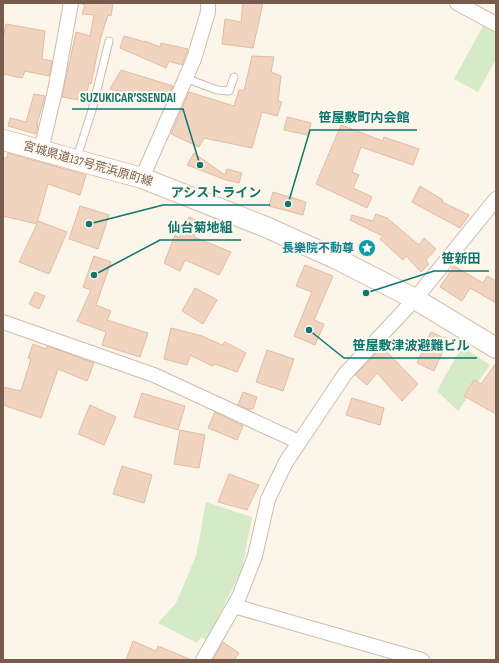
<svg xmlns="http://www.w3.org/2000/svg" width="499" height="663" viewBox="0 0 499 663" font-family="'Sofia Sans Condensed','Noto Sans JP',sans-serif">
	<rect width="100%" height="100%" fill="#fcf5e9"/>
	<g fill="#d5eac7">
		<path d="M483,26L496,33V59L478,92L454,79Z"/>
		<path d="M462,346L490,365L458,411L437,391Z"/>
		<path d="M206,502L252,517L242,569L207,640L201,637L197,643L158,623L176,603L196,556Z"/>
	</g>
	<g fill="#f1d4c0" stroke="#e4baa1">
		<path d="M80,3H113L111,16L108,15L100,40L91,84L89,83L85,101L62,97L76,32L90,36L94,15L82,14L85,5Z"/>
		<path d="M243,3H263L253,48L222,44L225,19L241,22Z"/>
		<path d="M6,24L45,31L42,59L52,61L49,76L25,71L22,78L3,74V39Z"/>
		<path d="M124,36L145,42V41L160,47L161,43L188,49L182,65L169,61L166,68L120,48Z"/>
		<path d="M252,56L274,57L271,72L281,76L278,101L282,102L277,116L262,112L252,148L204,138L199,147L171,134L189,92L234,106L239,90L244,91Z"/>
		<path d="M121,70L173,86L166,102L143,93L142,97L110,89Z"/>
		<path d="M34,94L45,96L37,124H38L36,134L8,126L10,118L26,122Z"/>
		<path d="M287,117L311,123L308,135L284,130Z"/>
		<path d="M341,125L383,141L384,137L419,149L413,165L361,147L352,172L359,175L353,188L372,197L367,208L316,184Z"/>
		<path d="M8,153L86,175L80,195L48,184L37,223L38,221L67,232L49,274L19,262L37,224L3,216V158H7Z"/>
		<path d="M194,153L225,175L227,169L242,173L239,183L226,180L187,165Z"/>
		<path d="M420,186L443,200L442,202L469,215L460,228L412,202Z"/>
		<path d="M273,192L306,202L303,215L269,206Z"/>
		<path d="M80,206L109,215L98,249L69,239Z"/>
		<path d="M376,214L387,218L419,245L424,238L436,249L426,260L429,264L421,272L406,256L403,260L380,239L383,236L350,220L352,215L373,221Z"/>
		<path d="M189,217L201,222L194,237L231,252L219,275L185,260L180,271L164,263L175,235L179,238Z"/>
		<path d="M94,256L111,262L96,305L111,311L107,320L148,333L140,357L102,345L106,332L77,321L91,290L83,287Z"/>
		<path d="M305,265L333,276L314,320L324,324L315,345L294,336L312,292L296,286Z"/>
		<path d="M454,266L483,283L487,276L496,281V303L470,288L462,301L440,287Z"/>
		<path d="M195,288L217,300L203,324L182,311Z"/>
		<path d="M35,292L45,296L39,309L29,304Z"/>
		<path d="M171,328L202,336L222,345L225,342L246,353L237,372L215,364L212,366L190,355L187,365L164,359Z"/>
		<path d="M431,332L448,340L434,371L417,363Z"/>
		<path d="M33,344L46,349L47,346L94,363L87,381L58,369L41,418L3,405V387L21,391L31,359L28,358Z"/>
		<path d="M382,347L418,384L402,401L377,373L367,385L355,375Z"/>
		<path d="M267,350L294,359L283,391L256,382Z"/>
		<path d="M496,363V414L464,396L474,380L481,384Z"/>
		<path d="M243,392L257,397L253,409L251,408L250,410L238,405Z"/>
		<path d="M142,393L185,406L178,430L134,417Z"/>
		<path d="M352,398L384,408L380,425L346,415Z"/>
		<path d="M90,405L116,417L104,445L78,434Z"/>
		<path d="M215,412L243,426L237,440L208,428Z"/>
		<path d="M180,430L205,435L199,468L174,464Z"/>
		<path d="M122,466L152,475L144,503L113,494Z"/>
		<path d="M229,474L259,485L247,510L218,502Z"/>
		<path d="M133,641L156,651L158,646L192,660H126Z"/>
		<path d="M223,642L239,653L234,660H213Z"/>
	</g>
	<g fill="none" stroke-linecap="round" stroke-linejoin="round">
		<g stroke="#cebcae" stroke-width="9">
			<g id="lane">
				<path d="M185,78L217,90L229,91L234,77"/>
				<path d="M79,151L92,110L109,41"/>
			</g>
		</g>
		<g stroke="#cebcae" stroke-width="16">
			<g id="street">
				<path d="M457,3L496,24"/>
				<path d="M43,142L56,86L71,3"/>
				<path d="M142,178L194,59L208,12V3"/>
				<path d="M3,322L154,375L299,442"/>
				<path d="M234,606L422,660"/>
				<path d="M203,660L239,597L255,556L268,499L286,462L345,374L415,299L496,199"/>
			</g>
		</g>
		<g stroke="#d4bfae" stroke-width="22">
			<path id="secondary" d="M3,140L142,178L266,227L341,261L415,299L496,348"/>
		</g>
		<use href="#lane" stroke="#fff" stroke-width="7"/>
		<use href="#street" stroke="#fff" stroke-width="14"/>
		<use href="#secondary" stroke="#fff" stroke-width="20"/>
	</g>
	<defs>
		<g id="sight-disc" transform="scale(0.9)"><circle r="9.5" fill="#0f9aa8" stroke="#fff9ef"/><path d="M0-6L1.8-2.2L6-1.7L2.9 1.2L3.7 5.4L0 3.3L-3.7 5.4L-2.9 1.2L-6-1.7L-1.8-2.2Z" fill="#fff"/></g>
	</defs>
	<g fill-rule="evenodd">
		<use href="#sight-disc" x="367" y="248"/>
	</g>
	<g text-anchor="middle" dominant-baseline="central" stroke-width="4" stroke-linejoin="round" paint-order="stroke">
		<g font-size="12" fill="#775b4c" stroke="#fff9ef">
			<text transform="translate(88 164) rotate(16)">宮城県道137号荒浜原町線</text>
		</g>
		<g font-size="12" font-weight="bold" fill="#0d838f" stroke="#fff9ef" text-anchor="end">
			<text x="354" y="248">長樂院不動尊</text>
		</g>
	</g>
	<path fill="none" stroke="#0f766e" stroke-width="1.5" d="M200 165L183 109H72M288 204L310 130H417M89 224L163 205H270M94 275L160 240H241M366 293L434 271H489M309 330L344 358H477"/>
	<g fill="#0f766e" stroke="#fff9ef" stroke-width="1.5">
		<circle cx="200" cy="165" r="4"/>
		<circle cx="288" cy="204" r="4"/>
		<circle cx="89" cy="224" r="4"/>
		<circle cx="94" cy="275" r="4"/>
		<circle cx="366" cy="293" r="4"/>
		<circle cx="309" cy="330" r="4"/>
	</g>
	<g font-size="13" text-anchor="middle" font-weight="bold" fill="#0f766e" stroke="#fff9ef" stroke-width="4" stroke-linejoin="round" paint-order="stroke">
		<text x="128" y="102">SUZUKICAR’SSENDAI</text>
		<text x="364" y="122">笹屋敷町内会館</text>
		<text x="216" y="197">アシストライン</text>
		<text x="200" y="232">仙台菊地組</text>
		<text x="461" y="263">笹新田</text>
		<text x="411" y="350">笹屋敷津波避難ビル</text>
	</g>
	<rect width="499" height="663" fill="none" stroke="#775b4c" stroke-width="8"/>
</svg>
